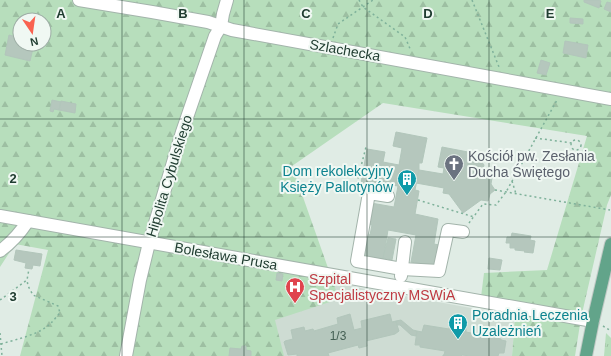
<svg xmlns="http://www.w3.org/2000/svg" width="611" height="356" viewBox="0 0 611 356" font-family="Helvetica,sans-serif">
	<defs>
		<pattern id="forest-firs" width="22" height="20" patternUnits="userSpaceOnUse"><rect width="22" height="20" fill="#b7debc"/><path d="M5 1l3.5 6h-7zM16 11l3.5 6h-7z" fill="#9dbfa2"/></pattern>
		<pattern id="park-tufts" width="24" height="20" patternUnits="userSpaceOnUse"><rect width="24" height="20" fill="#b7debc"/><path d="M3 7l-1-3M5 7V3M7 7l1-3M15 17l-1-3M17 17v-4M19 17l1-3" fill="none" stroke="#9dbfa2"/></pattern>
	</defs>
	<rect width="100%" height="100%" fill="#e0ece5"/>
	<path fill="#cedcd3" d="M283,274L515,316L512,356H134Z"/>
	<path fill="url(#forest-firs)" fill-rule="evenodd" d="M0,0H611V195L607,205L581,318L575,356H512L516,304L481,297L484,273L547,270L587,136L383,103L292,166L339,299L275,320L284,356H20L48,250L15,244L0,267ZM20,20H44V44H20Z"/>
	<path fill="url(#park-tufts)" d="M606,333L611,338V356H604Z"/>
	<g fill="#b5c7bd" stroke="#b2c6bb">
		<path d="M584,0H599L601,1L599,8L584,2Z"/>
		<path d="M607,2L611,3V12L604,9Z"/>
		<path d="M570,18L583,19V24L570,23Z"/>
		<path d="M9,35L20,38V44H34L30,61L5,55Z"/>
		<path d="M565,41L588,45L586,58L563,53Z"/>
		<path d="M541,60L550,63L546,75L537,73Z"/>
		<path d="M52,100L61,102L59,110L54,109L53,112L50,111Z"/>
		<path d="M61,101L76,104L75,113L59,110Z"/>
		<path d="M396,132L427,138L422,163H419V170L415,190L419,191L415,214L438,219L434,244L439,245L435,267L411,262L416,235L388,230L383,260L362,257L366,234L370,235L372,225L367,224L371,203L394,207L398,186L391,185V188L361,183L367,149L385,152L383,162L399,165L402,148L393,146Z"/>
		<path d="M442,147L468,152L467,158L481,161L484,165L482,172L485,176L492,178L491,184L495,190L490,194L488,201L481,200L463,213L449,194L443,193L444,188L416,183L419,170L443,174L444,168L438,167Z"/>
		<path d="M512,233L531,236L530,240L535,241L533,253L524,252L525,251L515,250V248H510V243H506L507,237H511Z"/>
		<path d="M388,238L396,239L392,260L383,258Z"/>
		<path d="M16,250L42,254L40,266L33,265L32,269L25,268L26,263L14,260Z"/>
		<path d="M489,258L502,260L500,270L488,269Z"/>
		<path d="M277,273L283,274L282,281L276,280Z"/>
		<path d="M350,314L354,330L362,328L361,321L390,314L392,322L396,321V322L399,331L395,334L366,341L367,346L359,348L358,345L328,353L329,356H297V354L288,355L284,342L285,341L293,339L291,330L304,327L305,331L313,329L314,331L338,324L337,318Z"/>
		<path d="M401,320L413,330L417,331L416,336L411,335L400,325H397L396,321Z"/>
		<path d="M450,324L466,327V332L501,339V340L506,341L504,353H499L498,356H470L462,355L461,356H443V355H444L445,351L420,347V345H415L417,331L422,332L424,325L449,329Z"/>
		<path d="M242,346H246V350L251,351V356H229L230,348L241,349Z"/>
	</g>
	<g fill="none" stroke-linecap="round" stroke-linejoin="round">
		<g stroke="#a3b4ab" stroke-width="14">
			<g id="minor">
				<path d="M79,0L152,12L208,22L232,30L611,99"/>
				<path d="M388,196L369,193L357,261L402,269L439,271L448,230L463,232"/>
				<path d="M0,216L593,321"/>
				<path d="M0,251C11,243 20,233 28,221"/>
				<path d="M401,276L405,242"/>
				<path d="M126,356L140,280L149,243L182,132L215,36L221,26L223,14L227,0"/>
			</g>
		</g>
		<g stroke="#c1c9c5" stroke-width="14">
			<path id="major" d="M586,356L593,321L611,244"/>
		</g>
		<g stroke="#7eb19a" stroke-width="1.5" stroke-dasharray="2 3" stroke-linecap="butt">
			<path d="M359,0L363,7L405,37L411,51"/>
			<path d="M472,0L499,67"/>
			<path d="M333,38L338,24L373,0"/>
			<path d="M535,138L572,143"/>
			<circle cx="576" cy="145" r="5"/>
			<path d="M512,181L516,194"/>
			<path d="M362,186L357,182L366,147"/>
			<path d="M495,190L610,210"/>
			<path d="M418,200L474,217"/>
			<path d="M469,223L483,204L496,205L506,192L557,100"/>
			<path d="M0,300L27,280L29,269"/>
			<path d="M603,326L611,331"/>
			<path d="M0,333L2,356"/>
			<path d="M1,344C17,339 39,335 51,323C54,320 57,316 60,313L58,306L33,295L28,286L27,280"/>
		</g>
		<use href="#minor" stroke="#fff" stroke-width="12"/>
		<use href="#major" stroke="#62a48a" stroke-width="12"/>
	</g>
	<path fill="none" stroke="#203d31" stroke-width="1" stroke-opacity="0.55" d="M122,0V356M244,0V356M367,0V356M489,0V356M0,119H611M0,237H611"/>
	<defs>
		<g id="church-pin" transform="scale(1)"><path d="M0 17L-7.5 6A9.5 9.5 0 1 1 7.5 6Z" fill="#6b7280" stroke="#f0f8f3"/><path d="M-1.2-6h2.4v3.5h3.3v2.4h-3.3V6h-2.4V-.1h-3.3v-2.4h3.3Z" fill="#fff"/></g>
		<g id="building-pin" transform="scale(1)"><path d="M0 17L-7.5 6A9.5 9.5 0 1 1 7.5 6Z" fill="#0f9aa8" stroke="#f0f8f3"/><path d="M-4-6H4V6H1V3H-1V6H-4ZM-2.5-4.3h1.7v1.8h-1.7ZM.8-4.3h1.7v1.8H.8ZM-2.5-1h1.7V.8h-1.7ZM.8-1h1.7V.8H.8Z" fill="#fff"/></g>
		<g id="hospital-pin" transform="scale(1)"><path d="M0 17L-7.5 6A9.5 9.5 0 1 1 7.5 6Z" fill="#e0444e" stroke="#f0f8f3"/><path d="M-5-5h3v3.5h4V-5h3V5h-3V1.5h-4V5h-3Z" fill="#fff"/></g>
	</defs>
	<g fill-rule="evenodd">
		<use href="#church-pin" x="454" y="164"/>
		<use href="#building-pin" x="407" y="179"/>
		<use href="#hospital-pin" x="295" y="287"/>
		<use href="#building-pin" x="458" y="323"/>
	</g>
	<g text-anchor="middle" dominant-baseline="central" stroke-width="4" stroke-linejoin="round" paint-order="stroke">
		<g font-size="12" fill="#456054">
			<text x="338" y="336">1/3</text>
		</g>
		<g font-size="14" fill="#203d31" stroke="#f0f8f3">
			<text transform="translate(345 50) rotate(10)">Szlachecka</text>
			<text transform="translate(169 176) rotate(-73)">Hipolita Cybulskiego</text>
			<text transform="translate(226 256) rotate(10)">Bolesława Prusa</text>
		</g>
		<g font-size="14" fill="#5b616d" stroke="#f0f8f3" text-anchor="start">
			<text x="468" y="156">Kościół pw. Zesłania<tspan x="468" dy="16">Ducha Świętego</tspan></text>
		</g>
		<g font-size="14" fill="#0d838f" stroke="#f0f8f3" text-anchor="end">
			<text x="393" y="171">Dom rekolekcyjny<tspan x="393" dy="16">Księży Pallotynów</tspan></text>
			<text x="472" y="315" text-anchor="start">Poradnia Leczenia<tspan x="472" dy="16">Uzależnień</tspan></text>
		</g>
		<g font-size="14" fill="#be3a42" stroke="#f0f8f3" text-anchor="start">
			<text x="309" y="279">Szpital<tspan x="309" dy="16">Specjalistyczny MSWiA</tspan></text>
		</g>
	</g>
	<g font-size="13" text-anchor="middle" font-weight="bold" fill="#203d31" stroke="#f0f8f3" stroke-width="4" stroke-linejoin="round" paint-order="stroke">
		<text x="61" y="18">A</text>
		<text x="183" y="18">B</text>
		<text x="306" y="18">C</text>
		<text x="428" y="18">D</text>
		<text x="550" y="18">E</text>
		<text x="13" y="183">2</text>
		<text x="13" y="301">3</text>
	</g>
	<g transform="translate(32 32) rotate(167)"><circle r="19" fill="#f0f8f3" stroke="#9dada5"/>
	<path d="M0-3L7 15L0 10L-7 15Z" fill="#f96250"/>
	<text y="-6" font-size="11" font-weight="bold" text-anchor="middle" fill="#203d31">N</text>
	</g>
</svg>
